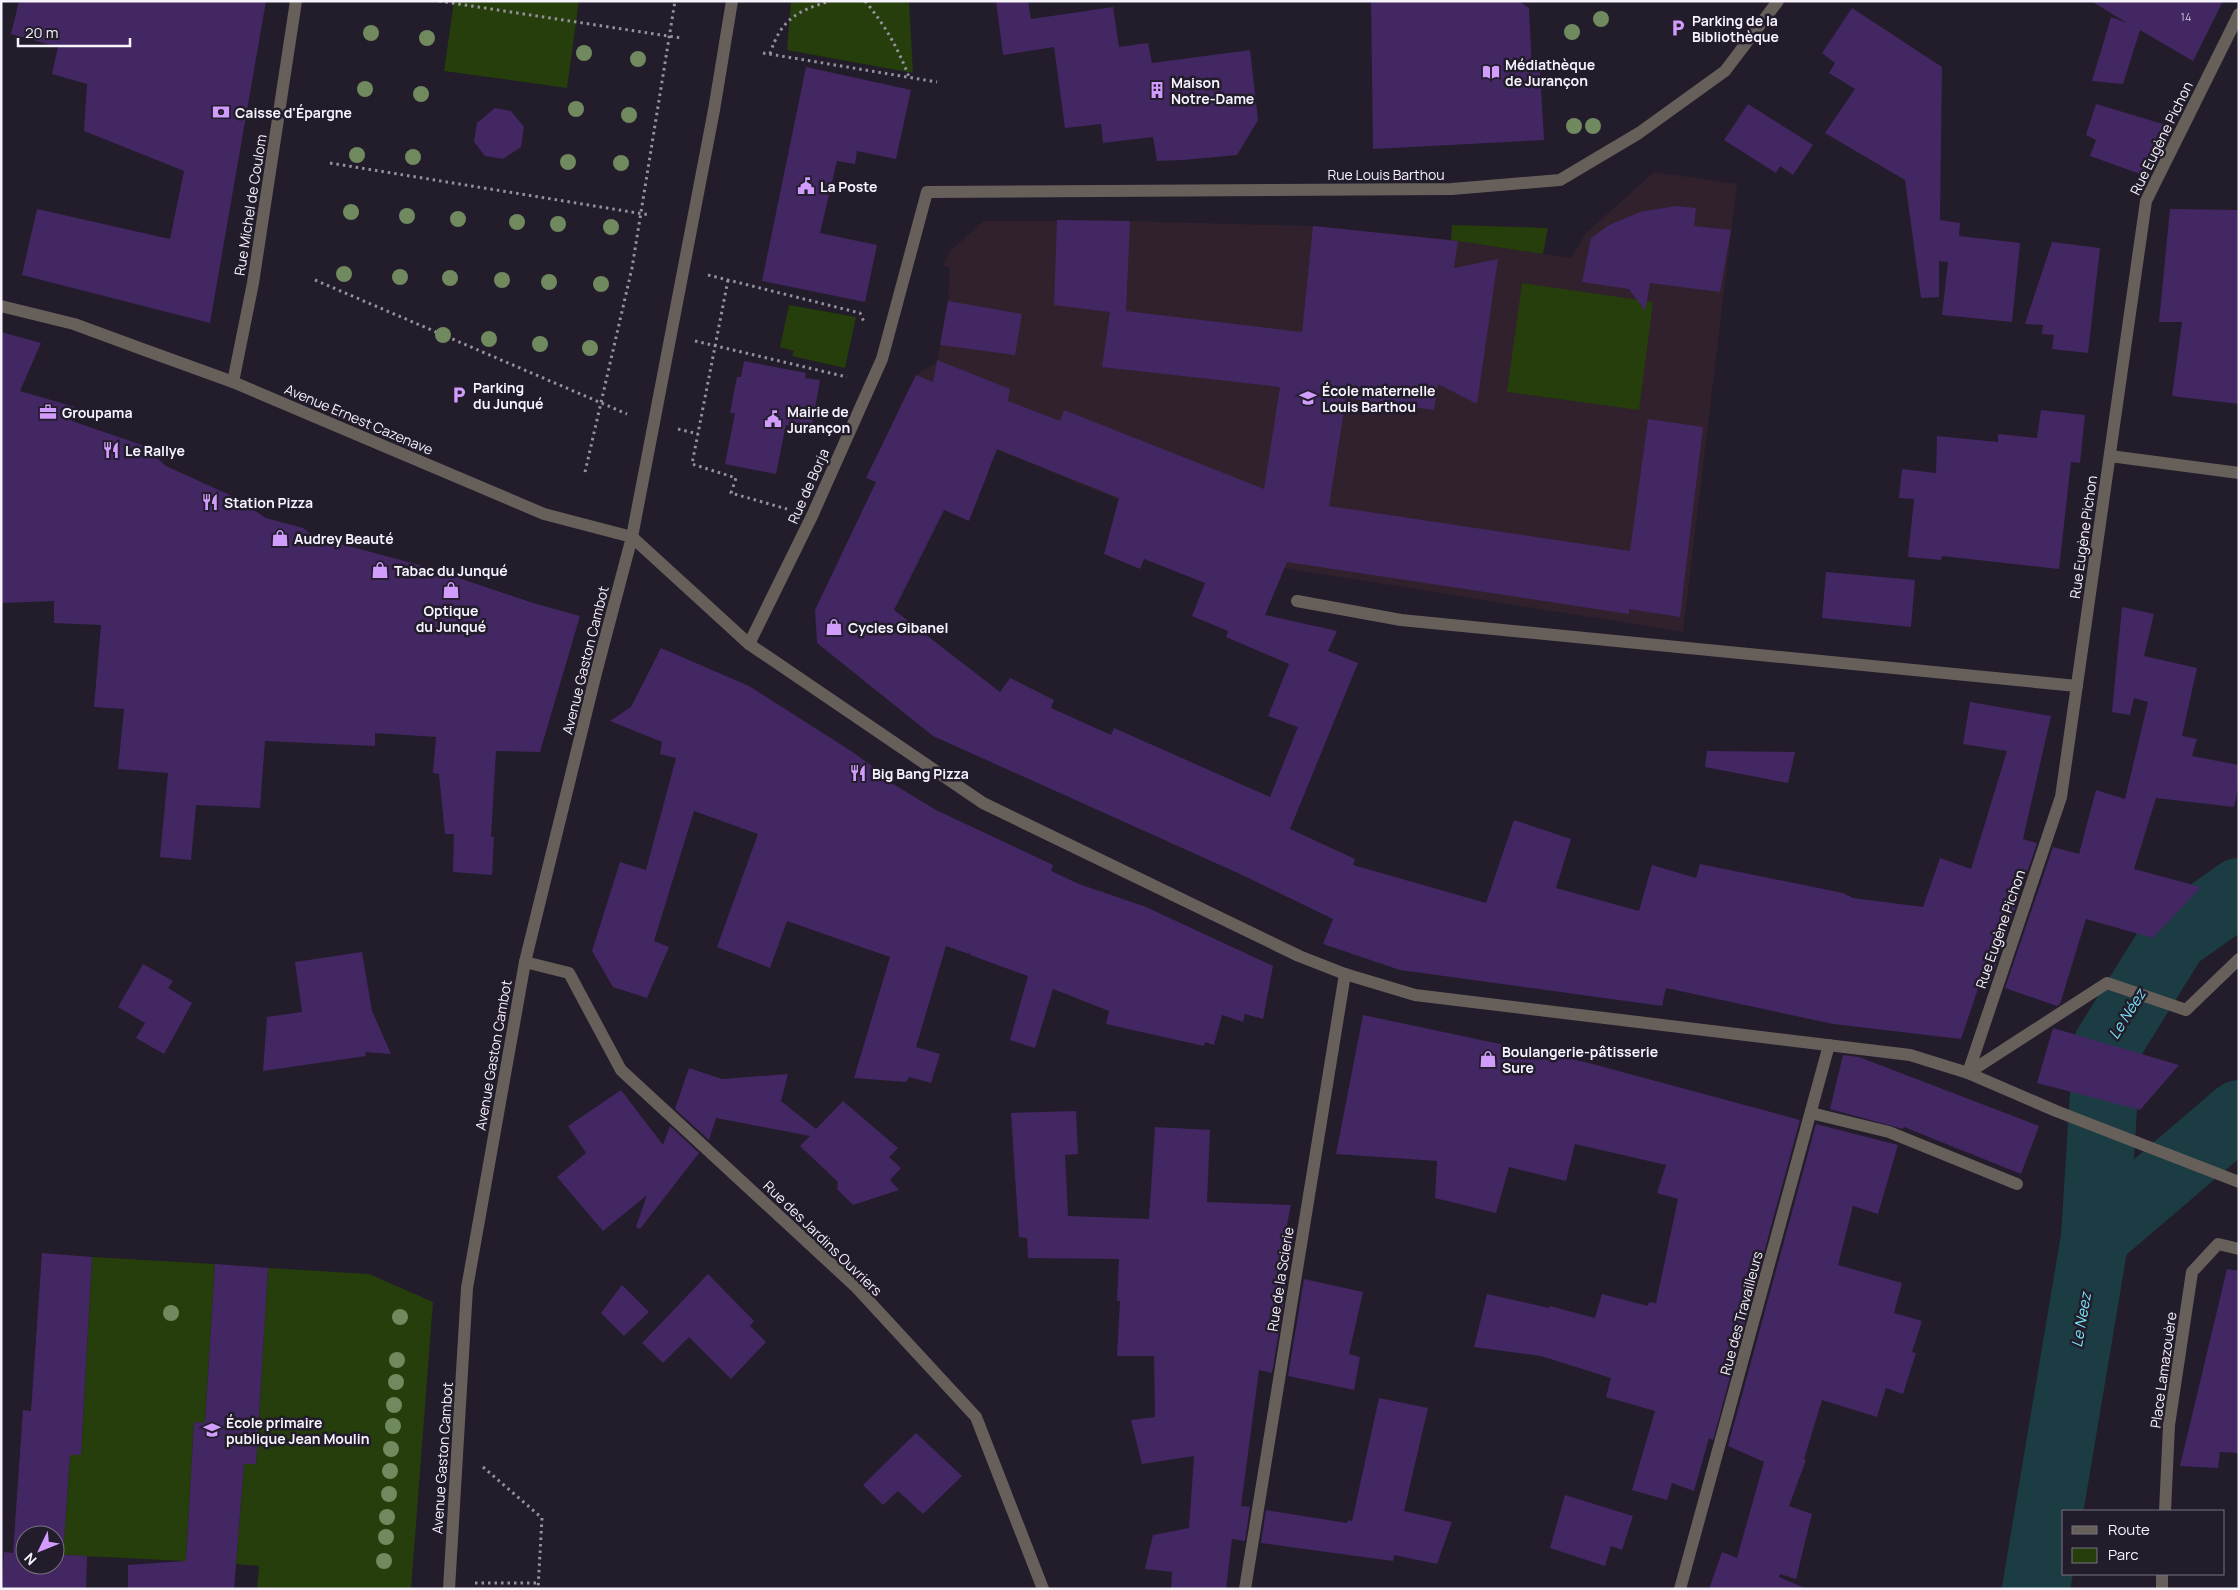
<svg xmlns="http://www.w3.org/2000/svg" width="2240" height="1590" viewBox="0 0 2240 1590" font-family="Manrope,sans-serif">
	<rect width="100%" height="100%" fill="#221c2b"/>
	<path fill="#30212d" d="M1654,172L1737,184L1683,632L1284,568L899,409L916,375L937,362L948,301L950,268L943,266L947,257L950,251L984,221H1129L1313,226L1451,240L1571,258L1586,233Z"/>
	<g fill="#253e0b">
		<path d="M454,1H579L567,88L444,71Z"/>
		<path d="M791,1H909L913,73L787,50Z"/>
		<path d="M1452,225L1548,228L1543,254L1451,240Z"/>
		<path d="M1522,283L1653,302L1639,410L1507,392Z"/>
		<path d="M789,305L856,317L845,368L792,356L794,351L780,347Z"/>
		<path d="M92,1257L215,1264L205,1423L194,1422L186,1561L63,1555L70,1455H81Z"/>
		<path d="M268,1268L369,1274L433,1302L411,1589H257L259,1566L236,1564L244,1464H256Z"/>
	</g>
	<g fill="none" stroke-linecap="round" stroke-linejoin="round">
		<g stroke="#1a3c42" stroke-width="68">
			<path d="M2095,1237L2107,1046L2174,938L2239,892"/>
			<path d="M2036,1589L2095,1237L2239,1114"/>
		</g>
	</g>
	<g fill="#432762" fill-rule="evenodd">
		<path d="M19,1H266L210,323L22,275L37,209L170,239L184,171L84,131L87,84L52,74L58,47L11,34Z"/>
		<path d="M996,1H1028L1031,19L1113,7L1119,47L1148,43L1152,63L1250,50L1258,120L1237,155L1183,160L1157,161L1153,137L1103,143L1101,124L1065,128L1054,47L1003,55Z"/>
		<path d="M1371,1H1519L1529,8L1532,71H1540L1544,140L1373,149Z"/>
		<path d="M2091,1H2223L2193,61L2140,30L2123,84L2092,81L2111,17L2127,23Z"/>
		<path d="M1852,8L1942,67L1940,220L1960,223L1959,236L2020,243L2012,322L1942,315L1948,262L1939,261V297L1921,298L1905,180L1825,133L1855,89L1829,73L1835,63L1822,53Z"/>
		<path d="M806,67L911,90L896,159L857,151L855,164L837,161L820,233L877,245L865,302L762,281Z"/>
		<path d="M1748,104L1813,145L1793,175L1780,166L1776,173L1724,140Z"/>
		<path d="M2096,104L2163,124L2143,175L2090,156L2096,140L2086,135Z"/>
		<path d="M495,108L511,111L524,127L521,147L503,159L485,156L474,142L477,123Z"/>
		<path d="M1676,206L1696,208L1694,226L1731,230L1720,292L1650,283L1645,311L1629,289L1582,282L1591,238L1609,225L1640,212Z"/>
		<path d="M2170,209L2239,210V404L2172,396L2182,322H2159Z"/>
		<path d="M1057,220L1130,221L1126,311L1302,332L1313,226L1458,241L1454,268L1498,259L1477,404L1438,384L1434,410L1346,398L1329,506L1630,551L1648,419L1703,427L1680,617L1629,609V614L1287,562L1265,615L1337,631L1328,651L1358,663L1290,829L1355,859L1353,865L1486,903L1514,820L1571,839L1556,888L1639,911L1652,865L1696,878L1700,864L1843,893L1853,898L1923,907L1940,858L1971,869L2007,751L1963,744L1970,702L2051,716L2023,839L2037,843L1990,983L1981,980L1961,1039L1833,1024L1666,988L1662,1006L1400,970L1323,944L1333,919L1240,874L933,736L817,643L815,610L876,482L866,478L916,375L933,382L937,360L1010,389L1008,401L1060,421L1064,410L1264,489L1280,387L1102,367L1110,312L1054,305ZM997,449L1119,498L1104,554L1140,569L1144,559L1205,583L1192,616L1228,631L1226,637L1289,664L1268,716L1298,727L1270,797L1114,728L1111,735L1051,708L1054,700L1010,678L1000,692L894,610L944,510L969,521Z"/>
		<path d="M2052,242L2100,248L2088,353L2052,349L2054,335L2042,334L2043,325L2025,324Z"/>
		<path d="M948,301L1022,314L1015,355L940,345Z"/>
		<path d="M1,332L41,343L20,391L75,407L72,421L142,445L166,466L232,496L266,518L303,528L315,537L423,566L533,603L580,616L540,752L496,751L491,837H494L492,875L453,872L454,834H445L439,774L433,773L436,737L375,733V746L265,741L260,808L196,805L191,860L160,857L168,773L118,769L124,709L94,707L101,625L54,623V601L1,603Z"/>
		<path d="M744,361L806,373L805,378L820,380L811,430L786,425L776,474L725,464L735,413H730L737,377H741Z"/>
		<path d="M2041,410L2085,415L2080,463L2071,462L2059,569L1942,556L1941,560L1908,557L1914,499L1899,498L1902,469L1936,473L1937,436L1998,442V434L2037,438Z"/>
		<path d="M1826,572L1915,580L1911,627L1822,618Z"/>
		<path d="M2122,607L2154,614L2144,656L2197,668L2182,736L2197,739L2192,756L2239,765V783L2234,807L2156,798L2134,869L2201,887L2153,938L2086,919L2060,1004L2057,1006L2005,988L2053,847L2079,854L2096,790L2125,799L2148,702L2134,698L2130,715L2112,712Z"/>
		<path d="M661,648L749,686L851,751L872,766L870,770L936,810L1053,865L1051,871L1079,884L1146,907L1273,966L1263,1019L1245,1014L1243,1022L1222,1015L1214,1045L1205,1042L1204,1046L1106,1024L1109,1011L1053,989L1035,1048L1010,1040L1028,976L970,955V951L969,954L946,946L916,1047L940,1054L931,1083L909,1077L906,1082L854,1078L890,957L787,921L770,968L717,947L758,834L694,811L654,941L669,947L647,998L613,987L592,951L620,862L646,870L676,758L660,754L662,742L610,721L631,707Z"/>
		<path d="M1707,751L1795,752L1788,783L1705,767Z"/>
		<path d="M362,952L372,1011L391,1054L365,1052L366,1056L263,1071L267,1017L302,1012L295,962Z"/>
		<path d="M143,964L173,981L168,988L192,1003L164,1054L136,1038L145,1023L118,1007Z"/>
		<path d="M1363,1015L1585,1062L1800,1120L1713,1440L1709,1438L1694,1491L1672,1483L1667,1500L1632,1490L1655,1411L1606,1397L1611,1378L1541,1356L1474,1347L1487,1294L1549,1308L1550,1306L1595,1318L1602,1294L1648,1306L1649,1302L1656,1303L1678,1199L1657,1193L1666,1165L1575,1144L1566,1181L1509,1167L1496,1213L1435,1198L1437,1161L1336,1154Z"/>
		<path d="M2053,1028L2179,1065L2140,1110L2037,1083Z"/>
		<path d="M1843,1055L1859,1057L2039,1126L2021,1174L1904,1127L1903,1129L1830,1109Z"/>
		<path d="M689,1068L722,1079L788,1074L781,1101L816,1129L843,1101L898,1148L889,1157L901,1168L890,1180L899,1190L853,1205L837,1189L838,1182L800,1146L810,1136L716,1118L709,1140L675,1109Z"/>
		<path d="M621,1090L663,1145L670,1126L699,1153L640,1229L636,1227L647,1195L603,1231L557,1177L586,1153L568,1126Z"/>
		<path d="M1076,1111L1078,1154L1065,1155L1068,1216L1149,1219L1155,1127L1210,1130L1207,1202L1291,1205L1277,1274L1288,1276L1272,1373L1259,1370L1241,1506L1250,1507L1245,1541L1232,1539L1226,1589H1171L1172,1572L1145,1569L1153,1535L1189,1528L1194,1456L1142,1464L1131,1420L1155,1417L1154,1356H1117L1120,1301H1117L1119,1259L1028,1258L1027,1238L1019,1237L1011,1113Z"/>
		<path d="M1816,1124L1898,1145L1878,1214L1853,1206L1838,1265L1902,1283L1894,1313L1922,1321L1912,1352L1916,1353L1903,1394L1886,1388L1877,1417L1822,1400L1804,1459L1806,1460L1789,1506L1812,1514L1796,1579L1780,1574L1779,1577L1807,1589H1709L1722,1552L1737,1558L1764,1462L1728,1446Z"/>
		<path d="M42,1253L92,1257L81,1455H70L63,1555L87,1556L86,1589H2L4,1552L13,1553L23,1410L31,1411ZM25,1535H55V1565H25Z"/>
		<path d="M215,1264L268,1268L256,1464H244L234,1589H128V1565L186,1561L194,1422L205,1423Z"/>
		<path d="M2227,1269L2239,1271V1453L2220,1452L2218,1468L2180,1466Z"/>
		<path d="M708,1274L754,1321L750,1326L766,1342L731,1379L689,1337L663,1363L642,1343Z"/>
		<path d="M1304,1279L1363,1292L1349,1354L1360,1357L1354,1390L1288,1376Z"/>
		<path d="M622,1285L649,1312L624,1336L601,1313Z"/>
		<path d="M1379,1398L1428,1408L1404,1511L1452,1522L1437,1564L1394,1555L1393,1561L1261,1543L1266,1510L1347,1523L1348,1520L1352,1521Z"/>
		<path d="M916,1433L962,1476L923,1514L898,1491L883,1505L863,1485Z"/>
		<path d="M1565,1495L1633,1516L1622,1550L1611,1546L1605,1566L1550,1548Z"/>
	</g>
	<g fill="none" stroke-linecap="round" stroke-linejoin="round">
		<g stroke="#96919d" stroke-width="3" stroke-dasharray="2.5 4" stroke-linecap="butt">
			<path d="M439,1L681,38"/>
			<path d="M865,1C885,25 898,48 909,77"/>
			<path d="M763,53L937,82"/>
			<path d="M770,54C781,19 797,11 830,1"/>
			<path d="M330,163L650,215"/>
			<path d="M708,275L860,313L864,322"/>
			<path d="M315,280L627,414"/>
			<path d="M728,280L692,464L736,478L731,493L787,509"/>
			<path d="M695,341L847,377"/>
			<path d="M678,429L698,434"/>
			<path d="M585,472L632,268L675,1"/>
			<path d="M483,1467L542,1518L538,1589"/>
			<path d="M475,1583H538"/>
		</g>
		<g stroke="#67605a" stroke-width="12">
			<path d="M2110,456L2239,473"/>
			<path d="M1297,601L1401,620L2077,686"/>
			<path d="M1968,1073L2107,983L2186,1010L2239,959"/>
			<path d="M1811,1113L1889,1132L2017,1184"/>
		</g>
		<g stroke="#67605a" stroke-width="12">
			<path d="M233,382L253,283L296,1"/>
			<path d="M632,537L749,644L983,803L1299,956L1345,974L1415,995L1910,1055L1968,1073L2056,1111L2239,1182"/>
			<path d="M749,644L812,516L882,359L927,192L1452,189L1560,180L1639,133L1725,71L1778,1"/>
			<path d="M525,962L569,973L621,1070L855,1286L976,1417L1043,1589"/>
			<path d="M1968,1073L2061,797L2146,201L2239,14"/>
			<path d="M2165,1511L2169,1425L2192,1272L2218,1244L2239,1249"/>
			<path d="M1245,1589L1345,974"/>
			<path d="M1680,1589L1829,1045"/>
			<path d="M2162,1589V1574"/>
		</g>
		<g stroke="#67605a" stroke-width="12">
			<path d="M1,306L74,324L142,349L233,382L544,514L632,537"/>
			<path d="M449,1589L467,1288L525,962L596,673L632,537L714,110L732,1"/>
		</g>
	</g>
	<g fill="#70895e">
		<circle cx="1601" cy="19" r="8"/>
		<circle cx="1572" cy="32" r="8"/>
		<circle cx="371" cy="33" r="8"/>
		<circle cx="427" cy="38" r="8"/>
		<circle cx="584" cy="53" r="8"/>
		<circle cx="638" cy="59" r="8"/>
		<circle cx="365" cy="89" r="8"/>
		<circle cx="421" cy="94" r="8"/>
		<circle cx="576" cy="109" r="8"/>
		<circle cx="629" cy="115" r="8"/>
		<circle cx="1574" cy="126" r="8"/>
		<circle cx="1593" cy="126" r="8"/>
		<circle cx="357" cy="155" r="8"/>
		<circle cx="413" cy="157" r="8"/>
		<circle cx="568" cy="162" r="8"/>
		<circle cx="621" cy="163" r="8"/>
		<circle cx="351" cy="212" r="8"/>
		<circle cx="407" cy="216" r="8"/>
		<circle cx="458" cy="219" r="8"/>
		<circle cx="517" cy="222" r="8"/>
		<circle cx="558" cy="224" r="8"/>
		<circle cx="611" cy="227" r="8"/>
		<circle cx="344" cy="274" r="8"/>
		<circle cx="400" cy="277" r="8"/>
		<circle cx="450" cy="278" r="8"/>
		<circle cx="502" cy="280" r="8"/>
		<circle cx="549" cy="282" r="8"/>
		<circle cx="601" cy="284" r="8"/>
		<circle cx="443" cy="335" r="8"/>
		<circle cx="489" cy="339" r="8"/>
		<circle cx="540" cy="344" r="8"/>
		<circle cx="590" cy="348" r="8"/>
		<circle cx="171" cy="1313" r="8"/>
		<circle cx="400" cy="1317" r="8"/>
		<circle cx="397" cy="1360" r="8"/>
		<circle cx="396" cy="1382" r="8"/>
		<circle cx="394" cy="1405" r="8"/>
		<circle cx="393" cy="1426" r="8"/>
		<circle cx="391" cy="1449" r="8"/>
		<circle cx="390" cy="1471" r="8"/>
		<circle cx="389" cy="1494" r="8"/>
		<circle cx="387" cy="1517" r="8"/>
		<circle cx="386" cy="1537" r="8"/>
		<circle cx="384" cy="1561" r="8"/>
	</g>
	<defs>
		<g id="parking-bare" transform="scale(1.35)"><path d="M-3.5-5.5H1a3.5 3.5 0 0 1 0 7H-1V5.5H-3.5ZM-1-3.4V-.6H.8a1.4 1.4 0 0 0 0-2.8Z" fill="#d29cfd" stroke="#221c2b" stroke-width="2.5" paint-order="stroke"/></g>
		<g id="library-bare" transform="scale(1.35)"><path d="M-6-4Q-3-5.5-.7-3.5V5Q-3 3-6 4ZM6-4Q3-5.5 .7-3.5V5Q3 3 6 4Z" fill="#d29cfd" stroke="#221c2b" stroke-width="2.5" paint-order="stroke"/></g>
		<g id="building-bare" transform="scale(1.35)"><path d="M-4-6H4V6H1V3H-1V6H-4ZM-2.5-4.3h1.7v1.8h-1.7ZM.8-4.3h1.7v1.8H.8ZM-2.5-1h1.7V.8h-1.7ZM.8-1h1.7V.8H.8Z" fill="#d29cfd" stroke="#221c2b" stroke-width="2.5" paint-order="stroke"/></g>
		<g id="bank-bare" transform="scale(1.35)"><path d="M-6-4H6V4H-6ZM0-2.3a2.3 2.3 0 1 0 0 4.6a2.3 2.3 0 1 0 0-4.6Z" fill="#d29cfd" stroke="#221c2b" stroke-width="2.5" paint-order="stroke"/></g>
		<g id="civic-bare" transform="scale(1.35)"><path d="M-.6-6.5H3V-4.5H.6V-3L4-1V1h2V6H-6V1h2V-1L-.6-3ZM-1.2 2.5V6h2.4V2.5Z" fill="#d29cfd" stroke="#221c2b" stroke-width="2.5" paint-order="stroke"/></g>
		<g id="school-bare" transform="scale(1.35)"><path d="M0-5L7-2L0 1L-7-2ZM-4 1L0 2.5L4 1V4Q0 6-4 4Z" fill="#d29cfd" stroke="#221c2b" stroke-width="2.5" paint-order="stroke"/></g>
		<g id="office-bare" transform="scale(1.35)"><path d="M-6-3h4V-5.5h4V-3h4V5H-6ZM-1-4.5V-3h2v-1.5ZM-6 0V1H6V0Z" fill="#d29cfd" stroke="#221c2b" stroke-width="2.5" paint-order="stroke"/></g>
		<g id="restaurant-bare" transform="scale(1.35)"><path d="M-5-6h1v4h1v-4h1v4h1v-4h1v5L-1.5 .5V6h-2V.5L-5-1ZM5-6V6H3V1.5H1.5Q1.5-4 5-6Z" fill="#d29cfd" stroke="#221c2b" stroke-width="2.5" paint-order="stroke"/></g>
		<g id="shop-bare" transform="scale(1.35)"><path d="M-5-2.5h2.3a2.7 3.5 0 0 1 5.4 0H5L5.5 6h-11ZM-1.5-2.5h3a1.5 2.3 0 0 0-3 0Z" fill="#d29cfd" stroke="#221c2b" stroke-width="2.5" paint-order="stroke"/></g>
	</defs>
	<g fill-rule="evenodd">
		<use href="#parking-bare" x="1678" y="28"/>
		<use href="#library-bare" x="1491" y="72"/>
		<use href="#building-bare" x="1157" y="90"/>
		<use href="#bank-bare" x="221" y="112"/>
		<use href="#civic-bare" x="806" y="186"/>
		<use href="#parking-bare" x="459" y="395"/>
		<use href="#school-bare" x="1308" y="398"/>
		<use href="#office-bare" x="48" y="412"/>
		<use href="#civic-bare" x="773" y="419"/>
		<use href="#restaurant-bare" x="111" y="450"/>
		<use href="#restaurant-bare" x="210" y="502"/>
		<use href="#shop-bare" x="280" y="538"/>
		<use href="#shop-bare" x="380" y="570"/>
		<use href="#shop-bare" x="451" y="590"/>
		<use href="#shop-bare" x="834" y="627"/>
		<use href="#restaurant-bare" x="858" y="773"/>
		<use href="#shop-bare" x="1488" y="1059"/>
		<use href="#school-bare" x="212" y="1430"/>
	</g>
	<g text-anchor="middle" dominant-baseline="central" stroke-width="5" stroke-linejoin="round" paint-order="stroke">
		<g font-size="11" fill="#cac0d6">
			<text x="2186" y="16">14</text>
		</g>
		<g font-size="14" font-weight="bold" fill="#f7f3fd" stroke="#221c2b" text-anchor="start">
			<text x="1692" y="20">Parking de la<tspan x="1692" dy="16">Bibliothèque</tspan></text>
			<text x="1505" y="64">Médiathèque<tspan x="1505" dy="16">de Jurançon</tspan></text>
			<text x="1171" y="82">Maison<tspan x="1171" dy="16">Notre-Dame</tspan></text>
			<text x="235" y="112">Caisse d'Épargne</text>
			<text x="820" y="186">La Poste</text>
			<text x="473" y="387">Parking<tspan x="473" dy="16">du Junqué</tspan></text>
			<text x="1322" y="390">École maternelle<tspan x="1322" dy="16">Louis Barthou</tspan></text>
			<text x="787" y="411">Mairie de<tspan x="787" dy="16">Jurançon</tspan></text>
			<text x="62" y="412">Groupama</text>
			<text x="125" y="450">Le Rallye</text>
			<text x="224" y="502">Station Pizza</text>
			<text x="294" y="538">Audrey Beauté</text>
			<text x="394" y="570">Tabac du Junqué</text>
			<text x="451" y="610" text-anchor="middle">Optique<tspan x="451" dy="16">du Junqué</tspan></text>
			<text x="848" y="627">Cycles Gibanel</text>
			<text x="872" y="773">Big Bang Pizza</text>
			<text x="1502" y="1051">Boulangerie-pâtisserie<tspan x="1502" dy="16">Sure</tspan></text>
			<text x="226" y="1422">École primaire<tspan x="226" dy="16">publique Jean Moulin</tspan></text>
		</g>
		<g font-size="14" fill="#f7f3fd" stroke="#221c2b">
			<text transform="translate(2161 138) rotate(-64)">Rue Eugène Pichon</text>
			<text x="1386" y="174">Rue Louis Barthou</text>
			<text transform="translate(250 205) rotate(-81)">Rue Michel de Coulom</text>
			<text transform="translate(359 419) rotate(23)">Avenue Ernest Cazenave</text>
			<text transform="translate(808 486) rotate(-66)">Rue de Borja</text>
			<text transform="translate(2083 537) rotate(-82)">Rue Eugène Pichon</text>
			<text transform="translate(585 660) rotate(-76)">Avenue Gaston Cambot</text>
			<text transform="translate(2000 929) rotate(-71)">Rue Eugène Pichon</text>
			<text transform="translate(493 1055) rotate(-80)">Avenue Gaston Cambot</text>
			<text transform="translate(823 1238) rotate(44)">Rue des Jardins Ouvriers</text>
			<text transform="translate(1280 1279) rotate(-81)">Rue de la Scierie</text>
			<text transform="translate(1741 1313) rotate(-75)">Rue des Travailleurs</text>
			<text transform="translate(2163 1370) rotate(-82)">Place Lamazouère</text>
			<text transform="translate(442 1458) rotate(-86)">Avenue Gaston Cambot</text>
		</g>
		<g font-size="15" font-style="italic" fill="#76e5f7" stroke="#221c2b">
			<text transform="translate(2127 1014) rotate(-58)">Le Néez</text>
			<text transform="translate(2081 1320) rotate(-80)">Le Neez</text>
		</g>
	</g>
	<rect width="2240" height="1590" fill="none" stroke="#f7f3fd" stroke-width="5"/>
	<rect x="2062" y="1510" width="162" height="65" fill="#221c2b" stroke="#77727f"/>
	<rect x="2072" y="1526" width="25" height="8" fill="#67605a" stroke="#77727f"/>
	<text x="2108" y="1535" font-size="15" fill="#f7f3fd">Route</text>
	<rect x="2072" y="1548" width="25" height="15" fill="#253e0b" stroke="#77727f"/>
	<text x="2108" y="1560" font-size="15" fill="#f7f3fd">Parc</text>
	<g transform="translate(40 1550) rotate(227)"><circle r="24" fill="#221c2b" stroke="#77727f"/>
	<path d="M0-4L9 19L0 12L-9 19Z" fill="#d29cfd"/>
	<text y="-8" font-size="14" font-weight="bold" text-anchor="middle" fill="#f7f3fd">N</text>
	</g>
	<path d="M18 38v8h112v-8" fill="none" stroke="#f7f3fd" stroke-width="2.5"/>
	<text x="25" y="38" font-size="15" fill="#f7f3fd" stroke="#221c2b" stroke-width="4" paint-order="stroke">20 m</text>
</svg>
